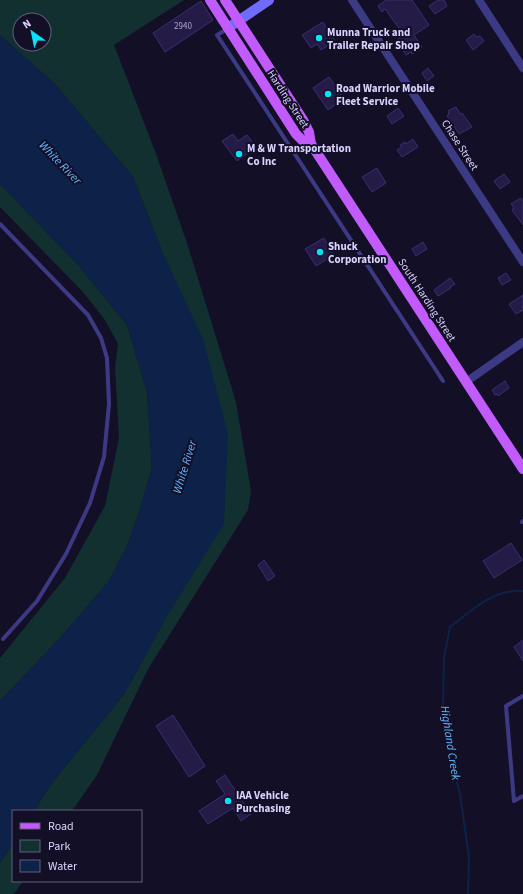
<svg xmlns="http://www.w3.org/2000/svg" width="523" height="894" viewBox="0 0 523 894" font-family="'Source Sans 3',sans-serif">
	<rect width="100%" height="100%" fill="#130f26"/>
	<g fill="#12302f" fill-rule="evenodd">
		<path d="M0,0H184L114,45L155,151L187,243L236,402L251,491L248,510L148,669L97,775L72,811H34L52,783L124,694L163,623L162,251L133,177L56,85L0,35ZM20,20H44V44H20Z"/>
		<path d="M0,184L79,266L127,325L147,392L152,468L138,515L127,546L109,581L60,638L0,701V658L65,578L105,506L119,438L115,367L118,344L105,320L83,292L0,207Z"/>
		<path d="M13,843V881H23L14,894H0V863Z"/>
	</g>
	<path fill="#0c2248" d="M0,35L56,85L133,177L162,251L203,339L228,434L224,524L163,623L124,694L52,783L34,811H13V843L0,863V701L60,638L109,581L127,546L138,515L152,468L147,392L127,325L79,266L0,184Z"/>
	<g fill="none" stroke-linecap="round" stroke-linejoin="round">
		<path stroke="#0c2248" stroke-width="2" d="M468,894L469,857L460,794L452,763L443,708L444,658L450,627C472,610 493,589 523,591"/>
	</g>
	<g fill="#241b47" stroke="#3b2d73">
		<path d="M386,0H412L429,25L414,35L422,47L412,54L411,52L406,55L401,47L404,45L396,34L401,31L385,9L382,12L378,6Z"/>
		<path d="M438,0H444L447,6L435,14L429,6Z"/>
		<path d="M201,1L213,20L165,52L153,33Z"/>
		<path d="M323,22L335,41L321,50L317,44L311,48L302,35Z"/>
		<path d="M474,34L476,37L480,36L484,41L473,50L466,40Z"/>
		<path d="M428,68L434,76L427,81L422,73Z"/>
		<path d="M329,77L344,99L328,110L313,88Z"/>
		<path d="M456,107L460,114L462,113L472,127L459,134L447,116L449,114L448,111Z"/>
		<path d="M398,108L404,116L392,124L387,116Z"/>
		<path d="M233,134L238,141L247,135L256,147L237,161L222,141Z"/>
		<path d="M413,139L418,147L402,157L397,150L402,147L400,145L405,142L406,144Z"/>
		<path d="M377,168L386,183L372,192L362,177Z"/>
		<path d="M504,174L510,182L500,189L494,181Z"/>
		<path d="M521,198L523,201V225L512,210L514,208L511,204Z"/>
		<path d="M324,238L334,255L316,266L305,249Z"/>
		<path d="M423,242L427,249L416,256L412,249Z"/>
		<path d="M506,273L511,280L502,285L498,278Z"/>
		<path d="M450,278L455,284L450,287L451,288L438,296L434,290Z"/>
		<path d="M523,295V310L516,314L509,304Z"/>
		<path d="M505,381L509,388L498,396L497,394L495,395L492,390Z"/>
		<path d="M511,543L522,560L494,578L483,561Z"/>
		<path d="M264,560L275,576L268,581L258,565Z"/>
		<path d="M523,640V661L514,647Z"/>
		<path d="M173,715L205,766L189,777L156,726Z"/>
		<path d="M225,775L251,814L241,821L233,808L208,824L199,811L225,794L216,781Z"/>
	</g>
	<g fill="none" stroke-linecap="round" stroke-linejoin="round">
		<g stroke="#3d3a85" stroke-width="4">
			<path d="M227,29L217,35L443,381"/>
			<path d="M0,224L88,315L101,338L107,358L109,404L104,457L90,503L66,554L37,601L3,639"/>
			<path d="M522,522L523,521"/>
			<path d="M523,696L506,706L514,801L523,796"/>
		</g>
		<g stroke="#3d3a85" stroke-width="8">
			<path d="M352,0L523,262"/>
			<path d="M479,0L523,68"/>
			<path d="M466,382L523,342"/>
		</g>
		<path stroke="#6f6bff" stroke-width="10" d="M228,28L269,0"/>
		<g stroke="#c25bff" stroke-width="10">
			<path d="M210,0L296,134L303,141L311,144L523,469"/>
			<path d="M225,0L303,120L309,132L311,144"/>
		</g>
	</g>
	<g fill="#00e5ff" stroke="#130f26" stroke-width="1.5">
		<circle cx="319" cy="38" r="4"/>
		<circle cx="328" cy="94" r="4"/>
		<circle cx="239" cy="154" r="4"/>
		<circle cx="320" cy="252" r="4"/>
		<circle cx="228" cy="801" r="4"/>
	</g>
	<g text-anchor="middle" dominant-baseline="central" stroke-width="4" stroke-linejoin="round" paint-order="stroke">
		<g font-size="9" fill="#aca6d1">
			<text x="183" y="26">2940</text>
		</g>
		<g font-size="11" font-weight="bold" fill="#d9d4ff" stroke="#130f26" text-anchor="start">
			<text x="327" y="32">Munna Truck and<tspan x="327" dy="13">Trailer Repair Shop</tspan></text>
			<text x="336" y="88">Road Warrior Mobile<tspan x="336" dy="13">Fleet Service</tspan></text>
			<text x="247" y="148">M &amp; W Transportation<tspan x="247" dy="13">Co Inc</tspan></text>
			<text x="328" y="246">Shuck<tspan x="328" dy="13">Corporation</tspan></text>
			<text x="236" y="795">IAA Vehicle<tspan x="236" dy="13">Purchasing</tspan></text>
		</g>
		<g font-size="11" fill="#d9d4ff" stroke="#130f26">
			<text transform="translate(288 99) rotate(57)">Harding Street</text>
			<text transform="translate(460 145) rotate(57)">Chase Street</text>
			<text transform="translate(427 300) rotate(57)">South Harding Street</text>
		</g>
		<g font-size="12" font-style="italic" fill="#62b6ff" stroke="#130f26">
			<text transform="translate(60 163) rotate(46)">White River</text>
			<text transform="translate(185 467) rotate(-73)">White River</text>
			<text transform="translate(450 743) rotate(81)">Highland Creek</text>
		</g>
	</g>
	<rect x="12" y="810" width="130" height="72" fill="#130f26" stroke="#625e7d"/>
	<rect x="20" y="823" width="20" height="6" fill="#c25bff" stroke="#625e7d"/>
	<text x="48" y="830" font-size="12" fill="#d9d4ff">Road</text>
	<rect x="20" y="840" width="20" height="12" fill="#12302f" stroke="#625e7d"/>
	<text x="48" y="850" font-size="12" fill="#d9d4ff">Park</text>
	<rect x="20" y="860" width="20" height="12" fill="#0c2248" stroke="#625e7d"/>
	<text x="48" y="870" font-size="12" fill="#d9d4ff">Water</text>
	<g transform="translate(32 32) rotate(327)"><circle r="19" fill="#130f26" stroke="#625e7d"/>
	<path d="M0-3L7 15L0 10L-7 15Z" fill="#00e5ff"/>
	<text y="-6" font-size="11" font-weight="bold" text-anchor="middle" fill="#d9d4ff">N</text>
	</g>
</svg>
